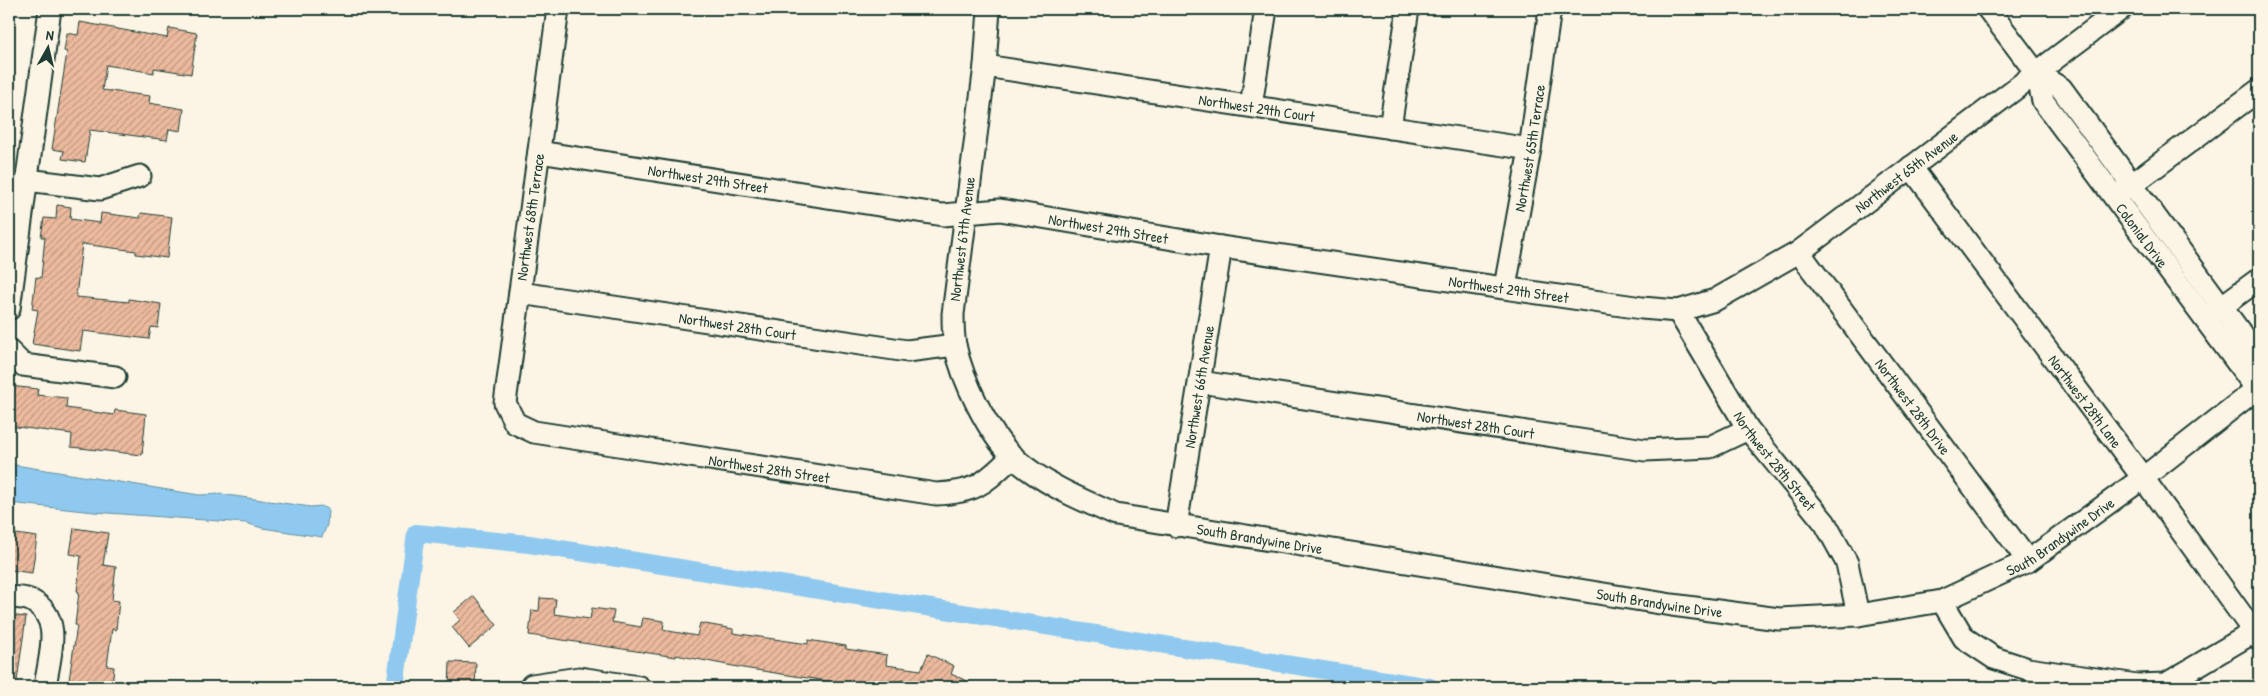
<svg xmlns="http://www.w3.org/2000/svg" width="2268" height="696" viewBox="0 0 2268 696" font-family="'Patrick Hand',sans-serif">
	<defs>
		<pattern id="building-hatch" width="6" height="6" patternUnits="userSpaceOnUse" patternTransform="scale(1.25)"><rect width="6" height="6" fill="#edba9e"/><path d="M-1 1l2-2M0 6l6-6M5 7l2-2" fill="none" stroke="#bf9882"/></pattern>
	</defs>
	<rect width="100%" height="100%" fill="#fcf5e5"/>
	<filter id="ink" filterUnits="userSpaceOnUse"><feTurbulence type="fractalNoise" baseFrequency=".02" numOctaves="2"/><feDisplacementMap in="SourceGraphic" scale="10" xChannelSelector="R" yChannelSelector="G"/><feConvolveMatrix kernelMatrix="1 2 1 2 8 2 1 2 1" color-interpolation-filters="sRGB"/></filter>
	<g filter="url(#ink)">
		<path fill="#90c9ef" stroke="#6391a4" d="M9,464L199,495L220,494L311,507L321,506L328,509L327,525L322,537L262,528L246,523L94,512L9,503Z"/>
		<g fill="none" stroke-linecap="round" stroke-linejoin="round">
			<path stroke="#90c9ef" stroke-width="18" d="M395,687L416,533L529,544L1430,687"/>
		</g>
		<g fill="url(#building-hatch)" stroke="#1f3d34">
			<path d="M80,22L167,38L169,28L197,33L191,74L154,68V73L106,65L102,90L150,96L149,103L184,109L181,131L169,129L167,140L90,130L85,162L62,159L64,151L52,149L67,52L64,51L67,33L78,35Z"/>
			<path d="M57,205L71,207L70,219L100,223L101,213L140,218L141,213L172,217L167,258L136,254V251L82,244L76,297L129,302V299L161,304L158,328L151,327L149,339L83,331L80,351L32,344L38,310L32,309L36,277L41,278L45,237H41L44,218L56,219Z"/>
			<path d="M9,386L38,389L37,395L67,398L66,408L114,415L115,410L146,414L142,455L71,447L72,434L9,426Z"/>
			<path d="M74,528L108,533L103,565L116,567L112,600L119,601L116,630L112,629L107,666L114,667L112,687H68L77,625H75L79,592L77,591L81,556L70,554Z"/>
			<path d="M9,533L37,537L32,573L9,570Z"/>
			<path d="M474,596L497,625L469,648L452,627L460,620L454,612Z"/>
			<path d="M540,598L556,599L554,614L590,619L592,608L614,611L612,622L641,627L643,618L664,621L663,630L697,636L700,623L733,629V633L808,644V640L846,646V649L887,655L886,665L921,670L928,654L954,666L951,674L981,687H916L901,680L900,687H866L743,668L676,655V657L529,635L532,610L539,611Z"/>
			<path d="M9,615L26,617L17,681H9Z"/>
			<path d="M450,662L476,663L475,687H449Z"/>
		</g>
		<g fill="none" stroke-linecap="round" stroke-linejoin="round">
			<g stroke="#1f3d34" stroke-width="25">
				<g id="minor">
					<path id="s1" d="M558,9L505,403L515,423L534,432L936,494C978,492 984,483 1013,456"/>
					<path id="s2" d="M989,9L985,66L953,314C953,324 953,335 955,345C962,379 988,433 1013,457C1043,484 1080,499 1116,515L1672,605L1779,619L1858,615L1942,601L2028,561L2143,478L2259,387"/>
					<path id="s3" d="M1988,9L2037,74L2043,101L2259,392"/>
					<path id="s4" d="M985,66L1530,149"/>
					<path d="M2037,74L2061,88L2259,358"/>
					<path d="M1251,106L1266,9"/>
					<path d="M1390,128L1408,9"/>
					<path id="s5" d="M539,152L943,215L1000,210L1221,247L1642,308L1678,311L1715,300L1799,252L2121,9"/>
					<path id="s6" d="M1911,167L2143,478L2259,639"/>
					<path d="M27,180L100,189L140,176"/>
					<path d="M2119,194L2259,90"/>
					<path id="s7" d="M1799,252L2028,561"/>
					<path id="s8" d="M1505,287L1530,149L1550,9"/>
					<path id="s9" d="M520,293L907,351L955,345"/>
					<path d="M9,309L50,9"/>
					<path id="s10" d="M1678,311L1748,429L1825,523L1847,563L1858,615"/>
					<path d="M2210,315L2259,279"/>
					<path d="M9,351L23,365L115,377"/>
					<path id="s11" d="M1200,382L1645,450L1710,447L1748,429"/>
					<path id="s12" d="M1176,526L1221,247"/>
					<path d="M9,597C16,598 26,597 32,601C64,618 49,657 45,687"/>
					<path d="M1942,601L1964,638L1994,658L2028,669L2137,685L2166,684L2254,632"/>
					<path d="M532,685L579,678L639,687"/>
				</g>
			</g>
			<use href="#minor" stroke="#fcf5e5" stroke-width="21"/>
		</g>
	</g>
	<g text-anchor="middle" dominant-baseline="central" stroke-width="5" stroke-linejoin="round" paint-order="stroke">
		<g font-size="15" fill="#1f3d34" stroke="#fcf5e5">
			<text stroke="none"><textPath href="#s4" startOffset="275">Northwest 29th Court</textPath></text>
			<text stroke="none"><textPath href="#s8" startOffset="141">Northwest 65th Terrace</textPath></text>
			<text stroke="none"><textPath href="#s5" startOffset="1421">Northwest 65th Avenue</textPath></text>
			<text stroke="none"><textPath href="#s5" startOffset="171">Northwest 29th Street</textPath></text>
			<text transform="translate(530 217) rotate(-82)">Northwest 68th Terrace</text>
			<text stroke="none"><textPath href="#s5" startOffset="576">Northwest 29th Street</textPath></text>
			<text stroke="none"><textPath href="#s3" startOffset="276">Colonial Drive</textPath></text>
			<text transform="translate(962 239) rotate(-83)">Northwest 67th Avenue</text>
			<text stroke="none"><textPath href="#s5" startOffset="981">Northwest 29th Street</textPath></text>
			<text stroke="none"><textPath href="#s9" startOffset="220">Northwest 28th Court</textPath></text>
			<text stroke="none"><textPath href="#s12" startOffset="141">Northwest 66th Avenue</textPath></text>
			<text stroke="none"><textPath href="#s6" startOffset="292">Northwest 28th Lane</textPath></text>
			<text stroke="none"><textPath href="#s7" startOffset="192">Northwest 28th Drive</textPath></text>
			<text stroke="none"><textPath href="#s11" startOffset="279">Northwest 28th Court</textPath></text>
			<text stroke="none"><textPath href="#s10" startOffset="179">Northwest 28th Street</textPath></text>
			<text stroke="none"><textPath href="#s1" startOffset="679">Northwest 28th Street</textPath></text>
			<text stroke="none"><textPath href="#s2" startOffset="1555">South Brandywine Drive</textPath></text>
			<text stroke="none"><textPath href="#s2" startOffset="730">South Brandywine Drive</textPath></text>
			<text stroke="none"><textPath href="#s2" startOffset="1135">South Brandywine Drive</textPath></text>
		</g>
	</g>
	<rect width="2268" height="696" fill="none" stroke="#fcf5e5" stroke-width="30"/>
	<rect x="15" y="15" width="2238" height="666" fill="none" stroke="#1f3d34" stroke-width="2" filter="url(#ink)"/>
	<g transform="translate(48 48) rotate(8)" stroke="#fcf5e5" stroke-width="4" paint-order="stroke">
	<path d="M0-4L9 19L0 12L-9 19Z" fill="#1f3d34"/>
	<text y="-8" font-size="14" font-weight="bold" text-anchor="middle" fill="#1f3d34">N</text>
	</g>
</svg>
